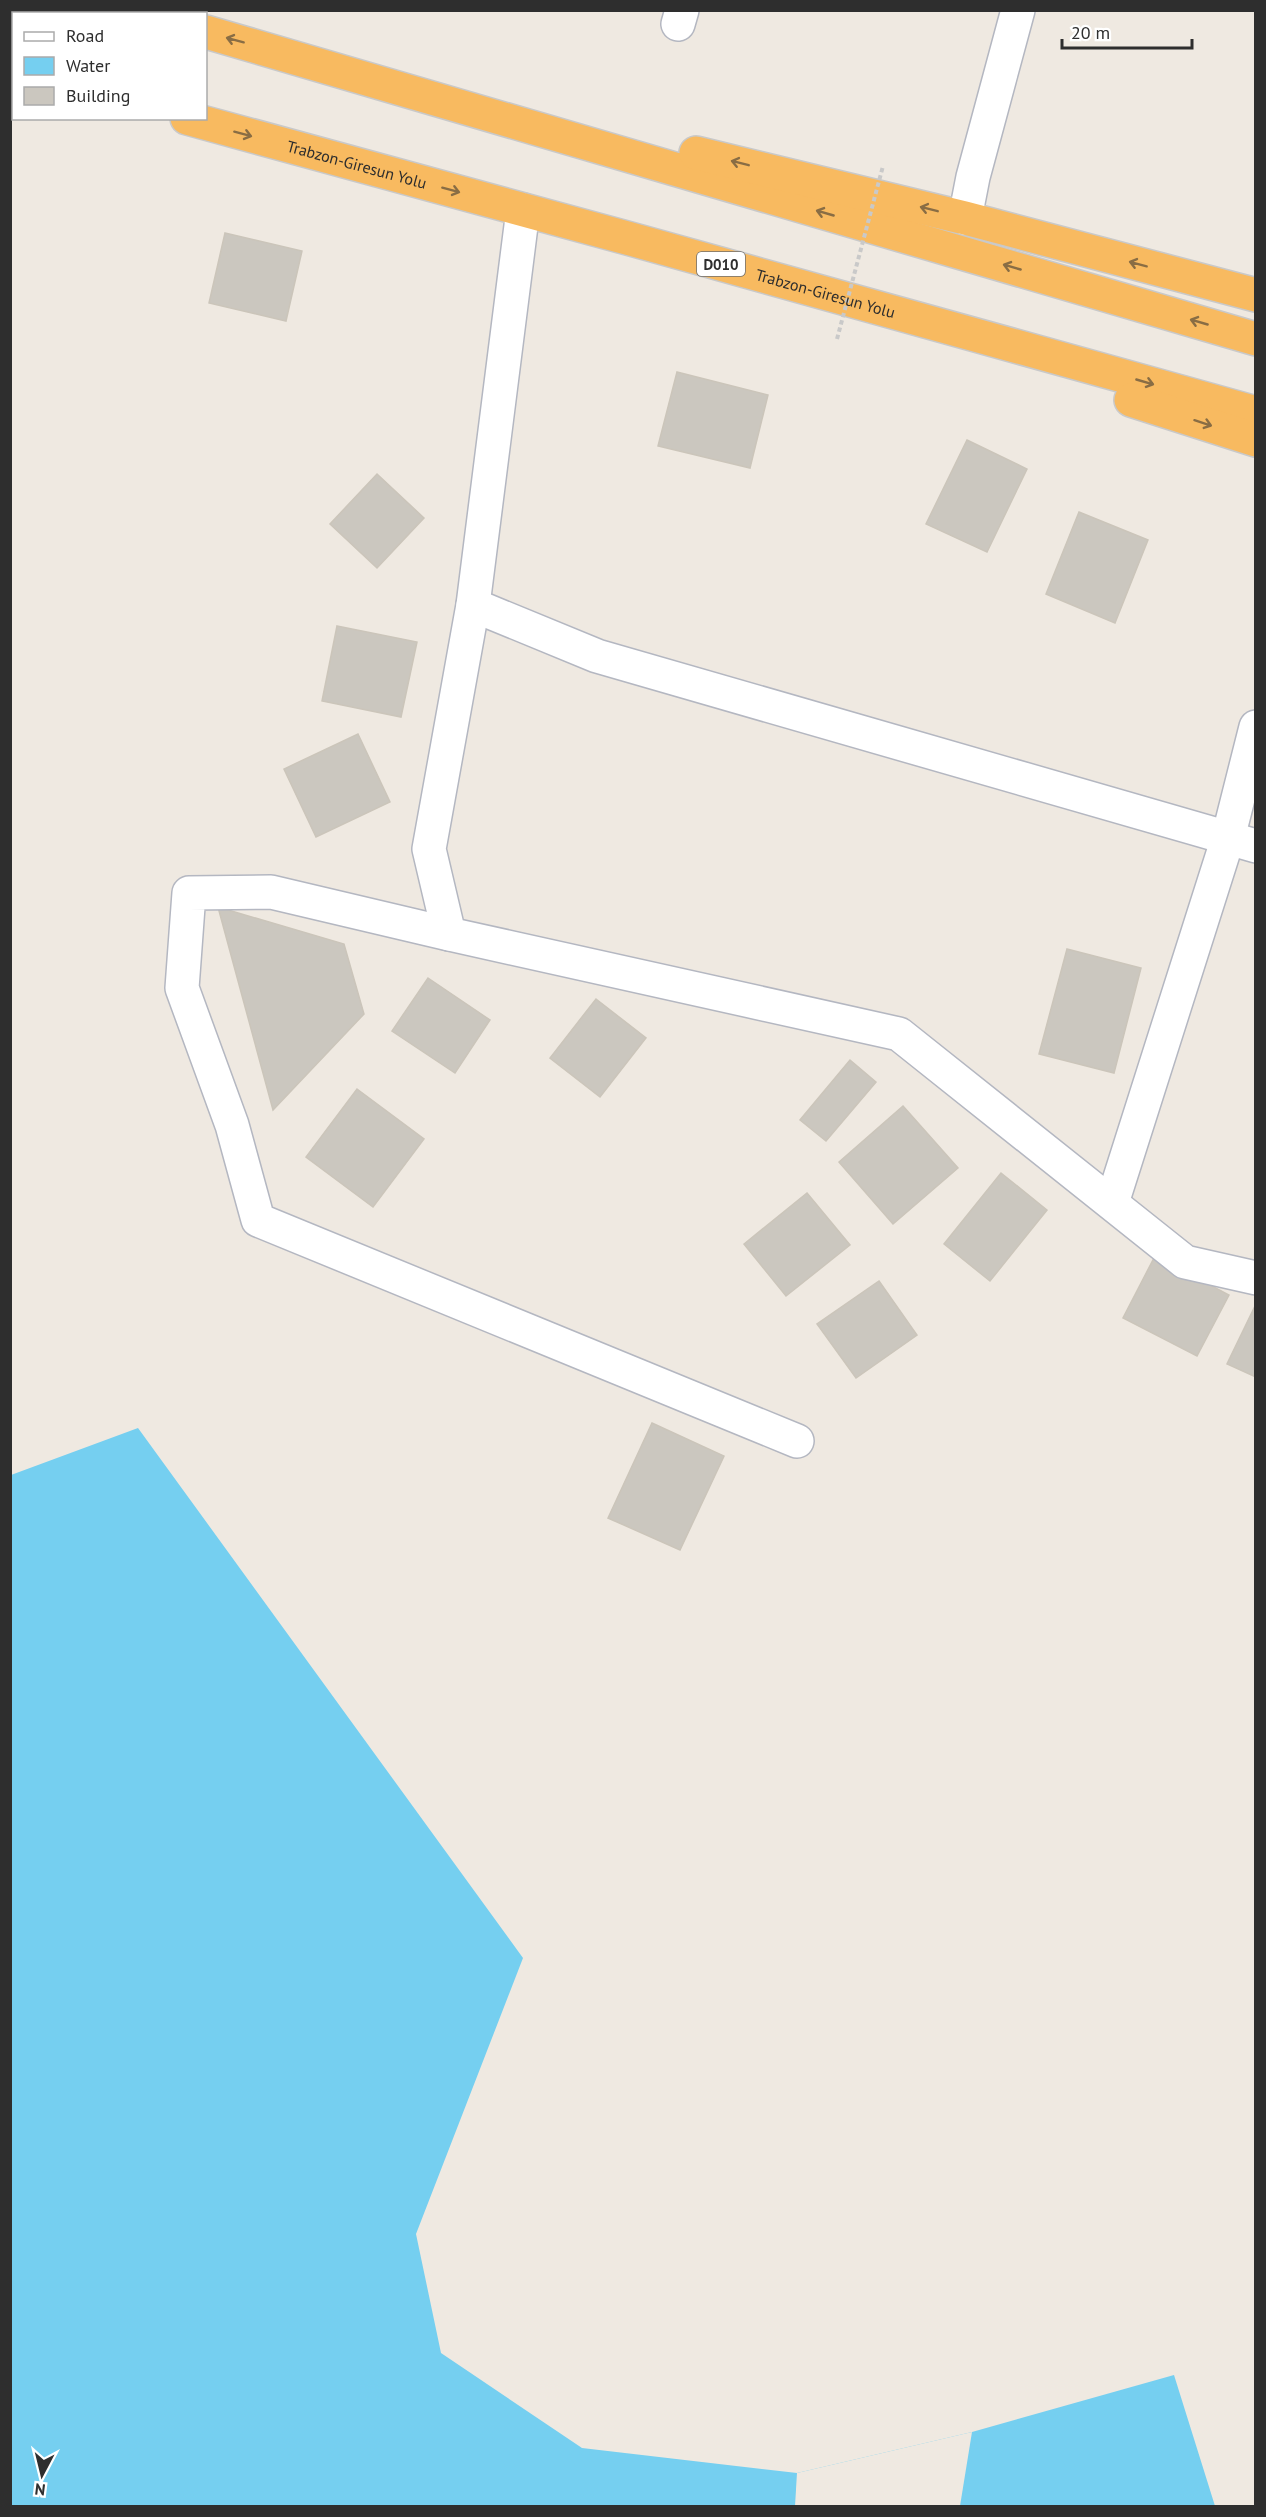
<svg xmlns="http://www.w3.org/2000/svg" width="1266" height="2517" viewBox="0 0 1266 2517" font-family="'PT Sans',sans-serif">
	<rect width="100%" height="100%" fill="#efe9e1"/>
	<path fill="#75cff0" d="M138,1428L523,1958L416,2234L441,2353L582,2448L797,2473L972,2432L1174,2375L1215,2506H11V1475Z"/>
	<path fill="#efe9e1" d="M972,2432L960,2506H795L797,2473Z"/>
	<g fill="#cbc7bf" stroke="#cbc5ba" stroke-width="1.5">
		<path d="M225,233L302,251L286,321L209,303Z"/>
		<path d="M677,372L768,395L750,468L658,446Z"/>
		<path d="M967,440L1027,469L987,552L926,524Z"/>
		<path d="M377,474L424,518L377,568L330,524Z"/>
		<path d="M1079,512L1148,540L1115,623L1046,594Z"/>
		<path d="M337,626L417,642L401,717L322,701Z"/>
		<path d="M358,734L390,802L316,837L284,769Z"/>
		<path d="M218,907L344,944L364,1014L273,1110Z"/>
		<path d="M1067,949L1141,968L1114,1073L1039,1054Z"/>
		<path d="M428,978L490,1020L455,1073L392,1031Z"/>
		<path d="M596,999L646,1038L600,1097L550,1058Z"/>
		<path d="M850,1060L876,1082L826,1141L800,1120Z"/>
		<path d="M357,1089L424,1139L373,1207L306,1157Z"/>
		<path d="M903,1106L958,1168L893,1224L839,1162Z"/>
		<path d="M1001,1173L1047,1210L990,1281L944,1244Z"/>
		<path d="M807,1193L850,1245L786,1296L744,1244Z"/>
		<path d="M1155,1256L1229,1295L1197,1356L1123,1318Z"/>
		<path d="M879,1281L917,1335L856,1378L817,1324Z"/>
		<path d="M1255,1306H1256V1377L1227,1364Z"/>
		<path d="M652,1423L724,1456L680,1550L608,1518Z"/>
	</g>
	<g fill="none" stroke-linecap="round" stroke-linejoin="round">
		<g stroke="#b4b7c1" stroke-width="36">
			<g id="minor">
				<path d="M678,24L682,10"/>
				<path d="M523,210L473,605L429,849L449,934L899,1034L1185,1262L1256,1278"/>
				<path d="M965,218L973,177L1018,10"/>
				<path d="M473,605L597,656L1256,846"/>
				<path d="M449,934L271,892L189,893L182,988L232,1125L258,1220L797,1441"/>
				<path d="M1112,1203L1228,838L1256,727"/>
			</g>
		</g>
		<g stroke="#c9c9c9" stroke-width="36">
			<g id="trunk">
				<path d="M127,10L138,14"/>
				<path d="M206,32L1256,339"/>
				<path d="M10,71H14"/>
				<path id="s1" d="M187,118L627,238L1256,413"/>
				<path d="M696,153L965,218L1256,295"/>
				<path d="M1131,400L1256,440"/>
			</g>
		</g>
		<use href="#minor" stroke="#fff" stroke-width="33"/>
		<use href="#trunk" stroke="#f8ba60" stroke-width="33"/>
		<path stroke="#c9c9c9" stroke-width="4" stroke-dasharray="4.5 3" stroke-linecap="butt" d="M837,339L883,166"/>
	</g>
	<defs><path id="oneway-shaft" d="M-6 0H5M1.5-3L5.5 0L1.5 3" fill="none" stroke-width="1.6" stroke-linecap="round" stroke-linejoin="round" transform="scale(1.5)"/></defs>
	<g stroke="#896d44">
		<use href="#oneway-shaft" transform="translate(235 40) rotate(-165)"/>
		<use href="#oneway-shaft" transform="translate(243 134) rotate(15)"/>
		<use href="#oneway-shaft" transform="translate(740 163) rotate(-166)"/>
		<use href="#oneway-shaft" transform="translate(451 190) rotate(15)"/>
		<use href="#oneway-shaft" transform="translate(929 209) rotate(-166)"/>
		<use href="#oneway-shaft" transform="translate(825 213) rotate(-164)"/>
		<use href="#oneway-shaft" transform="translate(1138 264) rotate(-165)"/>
		<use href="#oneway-shaft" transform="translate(1012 267) rotate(-164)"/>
		<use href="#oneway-shaft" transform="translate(1199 322) rotate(-164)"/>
		<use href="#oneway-shaft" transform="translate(1145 382) rotate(16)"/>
		<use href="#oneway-shaft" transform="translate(1203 423) rotate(18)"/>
	</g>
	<g text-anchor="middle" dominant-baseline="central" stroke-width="5" stroke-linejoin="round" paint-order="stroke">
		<rect fill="#fff" stroke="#6d6d6d" stroke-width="1.5" x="697" y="252" width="48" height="24" rx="4.5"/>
		<g font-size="15" font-weight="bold" fill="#2e2e2e">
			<text x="721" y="264">D010</text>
		</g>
		<g font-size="16" fill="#2e2e2e" stroke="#fff">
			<text stroke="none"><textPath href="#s1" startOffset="176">Trabzon-Giresun Yolu</textPath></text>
			<text stroke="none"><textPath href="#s1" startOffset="662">Trabzon-Giresun Yolu</textPath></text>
		</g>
	</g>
	<rect width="1266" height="2517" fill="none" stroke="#2e2e2e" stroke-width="24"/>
	<rect x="12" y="12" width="195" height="108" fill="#ffffff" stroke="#ababab" stroke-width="1.5"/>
	<rect x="24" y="32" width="30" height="9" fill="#ffffff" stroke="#ababab" stroke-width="1.5"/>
	<text x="66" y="42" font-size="18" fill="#2e2e2e">Road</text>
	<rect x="24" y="57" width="30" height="18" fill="#75cff0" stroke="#ababab" stroke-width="1.5"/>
	<text x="66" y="72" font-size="18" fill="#2e2e2e">Water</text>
	<rect x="24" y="87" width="30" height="18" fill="#cbc7bf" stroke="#ababab" stroke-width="1.5"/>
	<text x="66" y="102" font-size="18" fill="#2e2e2e">Building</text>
	<g transform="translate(42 2475) rotate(187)" stroke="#ffffff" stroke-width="4.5" paint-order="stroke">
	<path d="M0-4.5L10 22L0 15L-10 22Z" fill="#2e2e2e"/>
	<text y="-9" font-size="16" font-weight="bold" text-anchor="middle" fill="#2e2e2e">N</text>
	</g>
	<path d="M1062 39v9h130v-9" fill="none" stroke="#2e2e2e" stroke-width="3"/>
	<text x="1071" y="39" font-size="18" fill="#2e2e2e" stroke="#ffffff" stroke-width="4.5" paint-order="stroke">20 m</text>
</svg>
